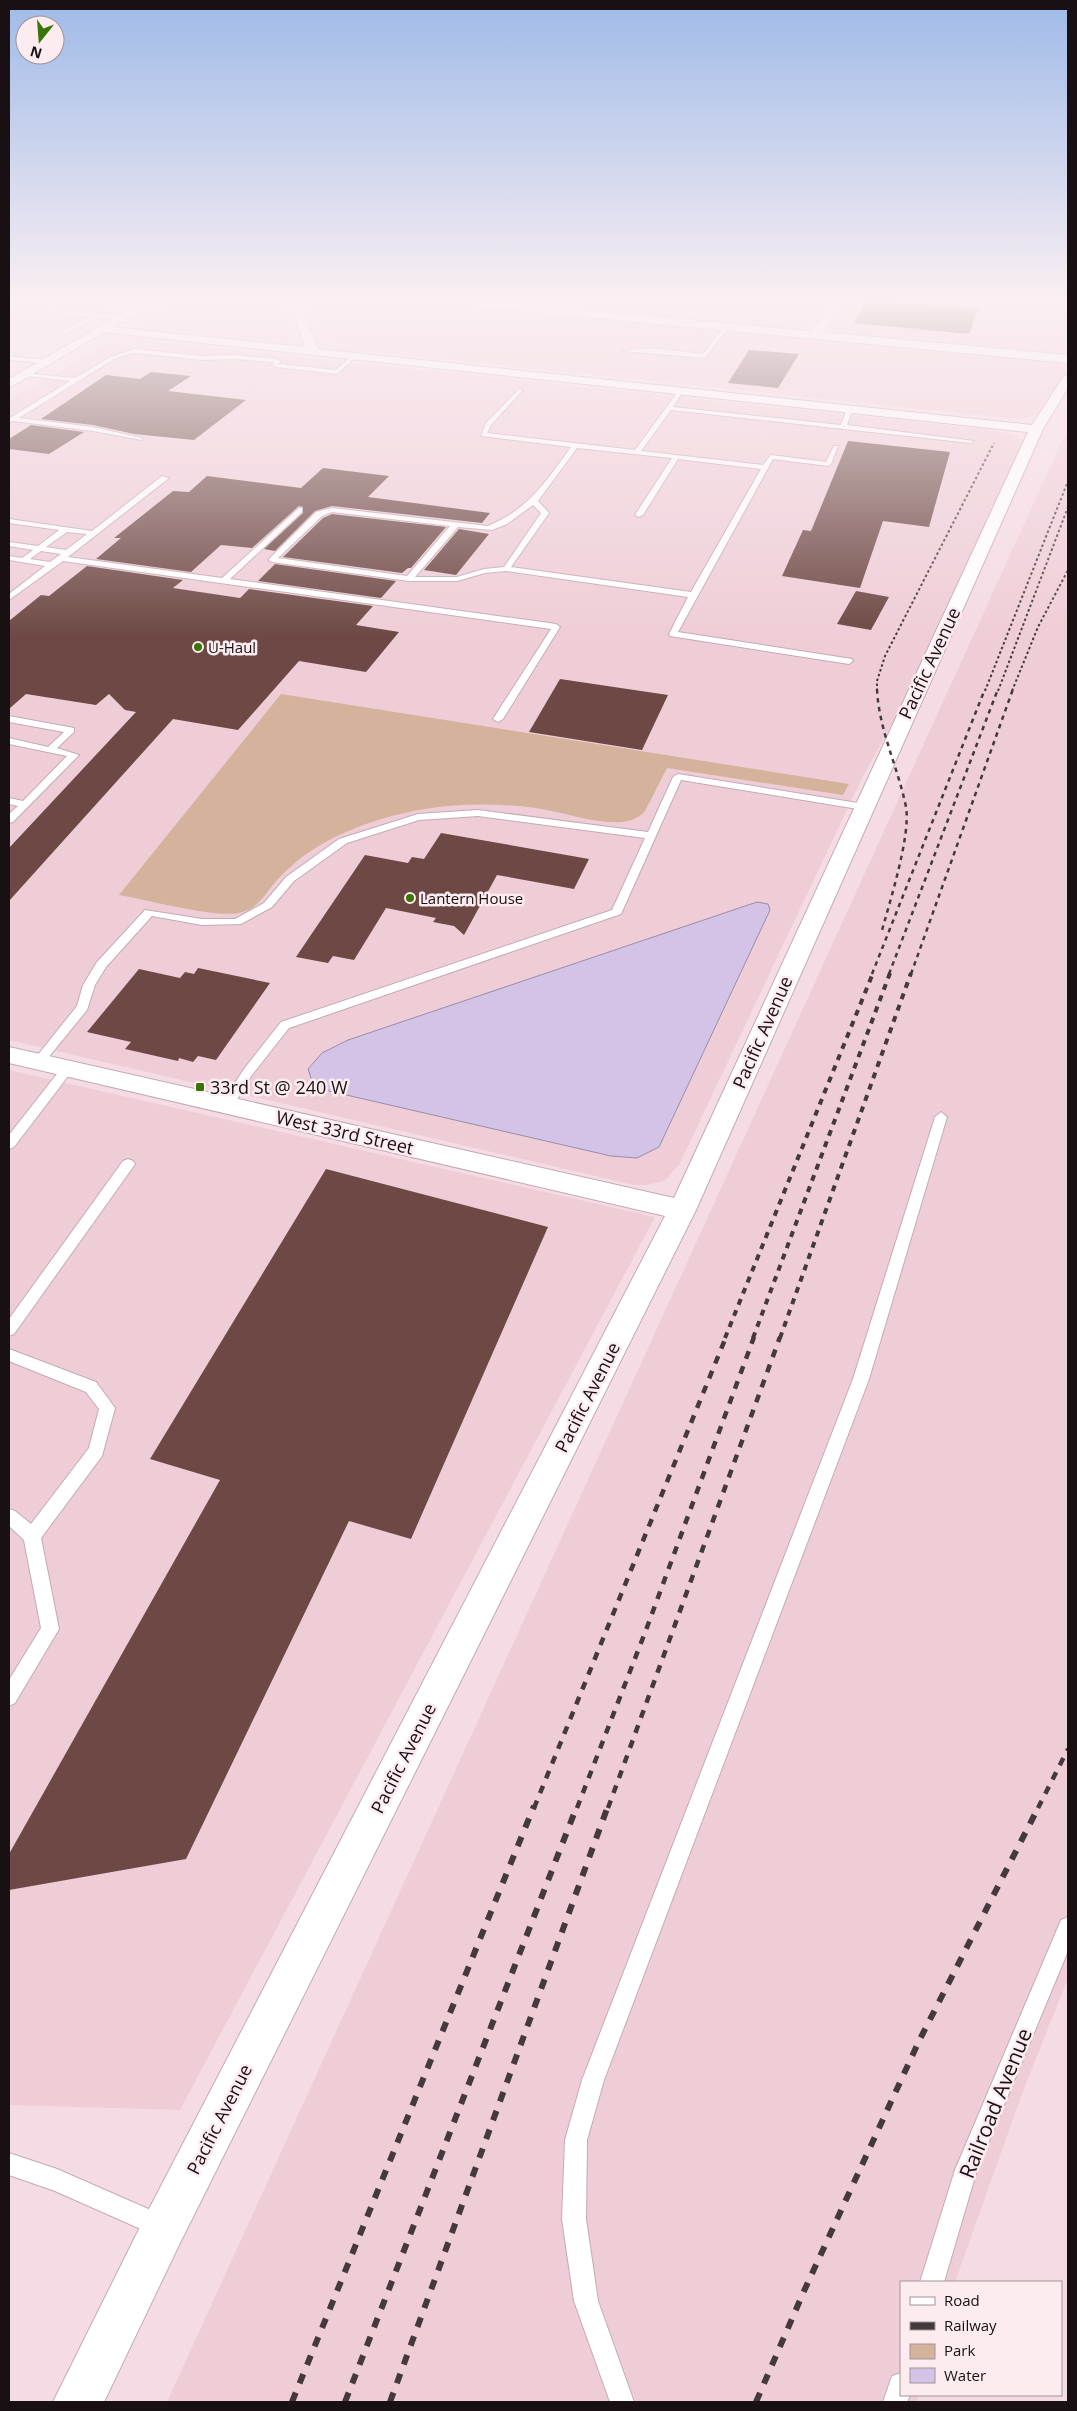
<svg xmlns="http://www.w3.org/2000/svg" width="1077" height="2411" viewBox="0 0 1077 2411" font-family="'Open Sans',sans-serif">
	<rect width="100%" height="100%" fill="#f5dbe3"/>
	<g fill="#efcdd7">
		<path d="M9,299H131L69,334L9,328Z"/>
		<path d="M180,299H275L293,340L282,343L135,326Z"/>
		<path d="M309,299H386L455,304L1041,360L1060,365L1066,371L1038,414L1026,418H1008L346,349L331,342Z"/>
		<path d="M472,299H830L819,315L804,328L786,330Z"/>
		<path d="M846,299H1068V354L1051,355L838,334L831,327Z"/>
		<path d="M119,338L991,430L1012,434L1023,441L901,708L862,778L679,1165L664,1181L646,1185H634L9,1040V400Z"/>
		<path d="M1068,428V1978L1023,2091L955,2282H901V2395H919L917,2402H167Z"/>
		<path d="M9,1070L655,1217L180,2110L9,2105Z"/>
	</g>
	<path fill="#d5b29c" d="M281,694L849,784L843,795L667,768L645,811C639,818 631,821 622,822C594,824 563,812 536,808C497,803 457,803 419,810C376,818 331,834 297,861C291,867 283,873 278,879C265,893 259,909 239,913C214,918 148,900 119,895Z"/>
	<path fill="#d2c3e7" stroke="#9a8da7" d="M757,902L768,904L770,910L659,1147L637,1158L611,1156L329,1091L312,1081L308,1069L322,1053L348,1040Z"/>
	<g fill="#6d4844">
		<path d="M867,299L978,309L969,334L854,323Z"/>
		<path d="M749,350L799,354L778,388L728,383Z"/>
		<path d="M151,372L191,376L168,391L246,400L194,440L134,434L93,425L41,419L106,375L140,379Z"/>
		<path d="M31,425L84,432L49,454L9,449V439Z"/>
		<path d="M848,441L950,452L929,527L883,521L860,588L782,576L803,530L811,531Z"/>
		<path d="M323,468L389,476L368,497L490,513L482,523L332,506L315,511L275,551L264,549L303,513V507L299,506L252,548L221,545L191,572L96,559L121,538H114L173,491L189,492L207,476L301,488Z"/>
		<path d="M332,514L446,527L411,568H408L402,573L283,557L323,518Z"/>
		<path d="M459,529L489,534L456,575L424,570Z"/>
		<path d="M275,564L396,581L381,598L258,581Z"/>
		<path d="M87,566L183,580L173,588L240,598L249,589L373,606L356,625L399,632L366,672L299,661L238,730L173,719L9,901V848L136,712L125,710L109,694L96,705L26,694L9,709V621L41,595L49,596Z"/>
		<path d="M856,591L889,597L871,630L837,624Z"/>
		<path d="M560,679L668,695L642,750L529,732Z"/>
		<path d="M441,833L589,859L574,889L497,875L464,935L454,926L433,922L436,918L386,908L354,960L333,956L328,963L296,957L365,855L408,863L412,857L424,859Z"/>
		<path d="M198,968L270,983L216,1060L198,1056L193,1062L179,1058L178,1061L125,1049L131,1042L87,1032L139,969L180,978L185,972L194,974Z"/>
		<path d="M326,1169L548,1227L411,1539L349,1521L186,1859L9,1890V1854L220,1480L150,1459Z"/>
	</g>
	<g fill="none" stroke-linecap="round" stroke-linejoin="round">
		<g stroke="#c4abb2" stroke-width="2">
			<g id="lane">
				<path d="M115,299H122L112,305L141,309L138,311L103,306Z"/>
				<path d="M44,309L121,316L124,318L121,320L98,317L65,334L63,331L91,316L46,312Z"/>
				<path d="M725,326L728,328L705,358L622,351L650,348L703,354Z"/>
				<path d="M134,349L202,356L235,355L277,359L280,361L279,364L336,370L352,355L357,356L337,374L275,367L272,365L273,362L235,359L202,360L134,353L114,359L19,418L93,427L142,438V440L93,431L13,421L9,423L10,418L70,381L26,376L24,373L75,378L110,357Z"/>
				<path d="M9,356L47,360L50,362L47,364L9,360Z"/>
				<path d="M520,388L522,391L491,425L487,433L635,450L680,389L683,391L673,407L841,425L847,409L850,407L853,409L847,425L974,441L971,443L671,410L641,451L763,465L771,455L826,462L834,446H838L831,464L828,466L773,459L678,632L852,659L853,661L849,664L670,636L669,634L688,597L506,571L485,573L457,581H409L272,562L268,560L316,512L332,508L488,526C529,509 546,481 571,447L481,436L486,423ZM577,448L672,458L635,515L639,517L643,515L678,459L761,469L691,592L511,567L549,513L538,501ZM533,505L541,513L504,567L484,569L457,577H415L458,527L492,530L507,524ZM332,512L450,526L407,576L278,558L322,516Z"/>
				<path d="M162,476L169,478L68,557L222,578L299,508H302V512L230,579L556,624L560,627L503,719L498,722L493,719L551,629L63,561L9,600V594L45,566L9,560V556L22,558L33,550L9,546V542L38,546L59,530L9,523V519L92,531ZM67,532L87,534L66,550L46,547ZM41,551L61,554L50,562L30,559Z"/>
				<path d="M9,716L74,728V732L57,748L79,755L13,822L9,823V814L18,806L9,804V798L23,801L67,756L9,744V738L48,747L64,732L9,722Z"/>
				<path d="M678,774L864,804L869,807L864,810L681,780L621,914L289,1028L252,1075L232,1108H222L221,1105L244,1069L281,1022L612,910L645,838L478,816L419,820L347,843L294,881L272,907L241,924L202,925L152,916L106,967L95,985L87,1010L43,1064L39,1065L33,1061L77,1006L83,985L97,962L145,910L202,919H235L264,903L286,877L339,839L418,814L478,810L648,832L673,777Z"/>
				<path d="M68,1064L74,1068L72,1071L14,1147L9,1149V1135L64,1065Z"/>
				<path d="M941,1112L947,1117L869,1379L604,2080L587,2140L586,2219L598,2301L634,2402H610L574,2301L562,2219L565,2140L582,2080L853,1379L935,1117Z"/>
				<path d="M128,1159L133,1161L135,1164L133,1167L14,1334L9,1336V1319L123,1161Z"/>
				<path d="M9,1349L96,1382L115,1408L102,1456L41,1538L59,1629L15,1703L9,1706V1680L41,1628L24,1540L9,1526V1509L15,1511L31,1524L89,1448L99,1409L86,1392L9,1361Z"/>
				<path d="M1068,1917V1951L977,2170L944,2282H920L955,2170L1061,1920Z"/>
				<path d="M9,2153L57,2169L169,2218L173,2226L169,2234L161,2238L55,2191L9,2175Z"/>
				<path d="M901,2373V2395H910L907,2402H883L892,2376Z"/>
			</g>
		</g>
		<g stroke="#c4abb2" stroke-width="2">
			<g id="street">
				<path d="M288,299H298L318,349L1032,425L1064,376L1068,375V388L1043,429L696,1210L180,2243L104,2402H53L148,2211L665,1216L9,1063V1047L674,1198L1028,432L102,332L96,329L102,326L305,347Z"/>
				<path d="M834,299H844L819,338H811L809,336Z"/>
			</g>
		</g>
		<g stroke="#c4abb2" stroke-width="2">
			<g id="secondary">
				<path d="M147,299H160L9,388V379Z"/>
				<path d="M423,299H463L1068,355V363L428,302Z"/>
			</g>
		</g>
		<use href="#lane" fill="#fff" fill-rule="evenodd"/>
		<use href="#street" fill="#fff" fill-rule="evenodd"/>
		<use href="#secondary" fill="#fff" fill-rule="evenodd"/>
		<g stroke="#44393c" stroke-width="2" stroke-dasharray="2.5 2.5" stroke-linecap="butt">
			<path d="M877,691V681L885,656L994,443"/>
			<path d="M985,691L1068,481"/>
			<path d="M998,691L1068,507"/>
			<path d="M1012,691L1038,627L1068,570"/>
		</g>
		<g stroke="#44393c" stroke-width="2.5" stroke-dasharray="4.5 4.5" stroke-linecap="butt">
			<path d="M877,689C879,731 898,767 906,807C911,836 889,904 881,934"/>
			<path d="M872,974L985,689"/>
			<path d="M889,974L998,689"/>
			<path d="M911,974L1013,689"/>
		</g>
		<g stroke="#44393c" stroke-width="4" stroke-dasharray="6 6" stroke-linecap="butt">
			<path d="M725,1338L873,973"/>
			<path d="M753,1338L890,973"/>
			<path d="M780,1338L911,973"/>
		</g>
		<g stroke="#44393c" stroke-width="4.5" stroke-dasharray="8 8" stroke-linecap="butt">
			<path d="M534,1808L726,1337"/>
			<path d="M577,1808L646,1630L754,1337"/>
			<path d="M608,1808L780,1337"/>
			<path d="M1038,1808L1068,1749"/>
		</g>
		<g stroke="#44393c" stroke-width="6" stroke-dasharray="10 10" stroke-linecap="butt">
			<path d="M292,2402L534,1806"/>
			<path d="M345,2402L577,1806"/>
			<path d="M390,2402L608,1806"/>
			<path d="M756,2402L804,2291L919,2041L1039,1806"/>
		</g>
	</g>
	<linearGradient id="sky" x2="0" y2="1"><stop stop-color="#9fbae8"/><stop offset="0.47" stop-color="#faeff2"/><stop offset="1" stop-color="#faeff2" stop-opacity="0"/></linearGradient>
	<rect width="1077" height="637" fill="url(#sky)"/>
	<g fill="#3b7406" stroke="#fcecf0" stroke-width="2">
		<circle cx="198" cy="647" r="5"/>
		<circle cx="410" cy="898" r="5"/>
		<rect x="195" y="1082" width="10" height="10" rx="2.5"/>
	</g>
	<g text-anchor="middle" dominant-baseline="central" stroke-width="5" stroke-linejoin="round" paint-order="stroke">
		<g font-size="15" fill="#181012" stroke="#fcecf0" text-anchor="start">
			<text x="208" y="647">U-Haul</text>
			<text x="420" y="898">Lantern House</text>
		</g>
		<g font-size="18" fill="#181012" stroke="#fcecf0">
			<text transform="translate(929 663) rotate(-65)">Pacific Avenue</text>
			<text transform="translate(762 1032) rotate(-66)">Pacific Avenue</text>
			<text transform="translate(345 1132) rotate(13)">West 33rd Street</text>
			<text transform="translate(587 1397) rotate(-63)">Pacific Avenue</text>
			<text transform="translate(403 1758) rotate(-63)">Pacific Avenue</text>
			<text transform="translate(219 2119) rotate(-63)">Pacific Avenue</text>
		</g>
		<g font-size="18" fill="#181012" stroke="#fcecf0" text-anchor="start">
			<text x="210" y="1087">33rd St @ 240 W</text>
		</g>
		<g font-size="21" fill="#181012" stroke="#fcecf0">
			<text transform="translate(995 2103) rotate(-68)">Railroad Avenue</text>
		</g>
	</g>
	<rect width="1077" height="2411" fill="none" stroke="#181012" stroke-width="20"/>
	<rect x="900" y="2281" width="162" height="115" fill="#fcecf0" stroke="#a19497"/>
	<rect x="910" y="2297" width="25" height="8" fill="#ffffff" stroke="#a19497"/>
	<text x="944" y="2306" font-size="15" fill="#181012">Road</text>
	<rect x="910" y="2322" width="25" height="8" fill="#44393c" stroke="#a19497"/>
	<text x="944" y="2331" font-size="15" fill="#181012">Railway</text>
	<rect x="910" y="2344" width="25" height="15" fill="#d5b29c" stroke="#a19497"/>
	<text x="944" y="2356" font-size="15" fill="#181012">Park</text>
	<rect x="910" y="2368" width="25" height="15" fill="#d2c3e7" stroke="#a19497"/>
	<text x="944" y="2381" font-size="15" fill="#181012">Water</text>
	<g transform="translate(40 40) rotate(197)"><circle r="24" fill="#fcecf0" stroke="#a19497"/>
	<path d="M0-4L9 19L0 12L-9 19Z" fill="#3b7406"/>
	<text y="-8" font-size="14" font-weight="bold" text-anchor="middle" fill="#181012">N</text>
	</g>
</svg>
